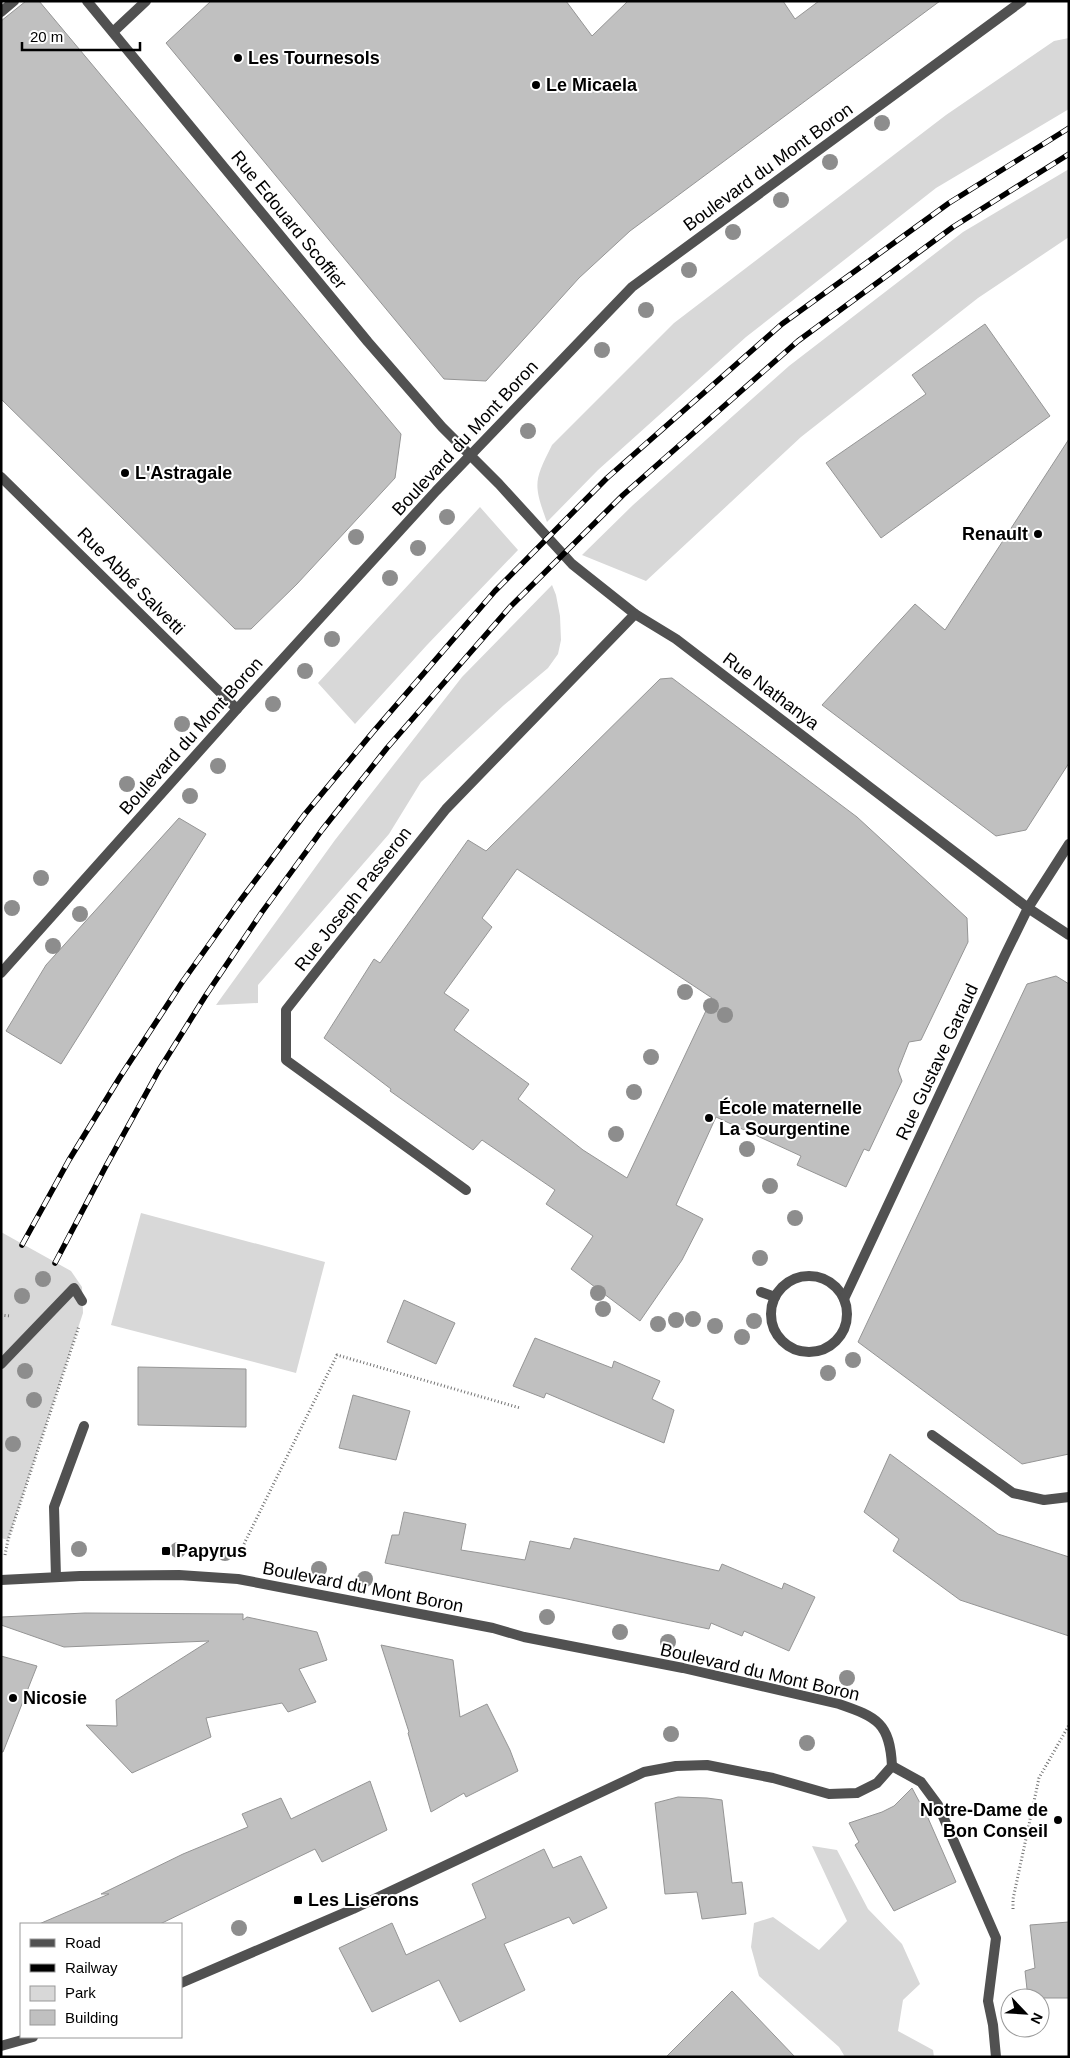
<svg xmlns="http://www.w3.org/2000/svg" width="1070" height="2058" viewBox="0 0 1070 2058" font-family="Helvetica,sans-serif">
	<rect width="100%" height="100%" fill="#fff"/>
	<g fill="#d8d8d8">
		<path d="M1069,38V109L936,188L746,337L598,470L547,522C533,484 534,481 552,445L674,323L946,115L1054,41Z"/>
		<path d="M1069,169V237L978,298L801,437L646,581L582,555L633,505L789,366L963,232Z"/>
		<path d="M480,507L518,550L427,645L355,724L318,683Z"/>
		<path d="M552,585L556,595L560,616L561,640L558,654L548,668L504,705L421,782L389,834L258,985V1003L216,1005L335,840L462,677Z"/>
		<path d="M141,1213L325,1262L296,1373L111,1325Z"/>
		<path d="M1,1232L71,1271L82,1287L83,1313L8,1540L1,1538Z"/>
		<path d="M812,1846L837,1850L868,1909L902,1944L920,1984L903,2000L898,2031L933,2050L934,2057H845L839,2047L759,1976L751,1947L754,1923L773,1917L819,1950L847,1921Z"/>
	</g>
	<g fill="#c0c0c0" stroke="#959595" fill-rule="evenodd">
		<path d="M26,1H39L401,434L395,478L297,584L251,629H235L1,399V21Z"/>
		<path d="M211,1H566L592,36L628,1H783L795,19L819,1H940L630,231L579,278L486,381L444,379L166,43Z"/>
		<path d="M985,324L1050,416L881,538L826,463L926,394L912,375Z"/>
		<path d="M1069,439V763L1026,830L996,836L822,705L915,604L945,630Z"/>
		<path d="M672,678L857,817L967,918L968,942L921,1040L909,1042L898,1070L902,1081L869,1151L864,1149L846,1187L797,1165L801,1156L716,1117L676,1205L703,1219L682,1260L640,1321L571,1269L593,1236L546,1204L555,1190L482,1140L473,1150L390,1091L391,1089L324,1038L374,959L380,963L468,840L486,851L660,679ZM517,869L712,998L627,1178L583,1150L518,1099L529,1084L454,1030L469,1010L444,993L492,927L482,918Z"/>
		<path d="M179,818L206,834L61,1064L6,1031L46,965Z"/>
		<path d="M1056,976L1069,984V1454L1022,1464L858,1342L1027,984Z"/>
		<path d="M404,1300L455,1323L436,1364L387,1342Z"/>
		<path d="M535,1338L612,1368L614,1361L660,1381L652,1399L674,1410L664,1443L546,1393L544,1398L513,1386Z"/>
		<path d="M138,1367L246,1369V1427L138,1425Z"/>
		<path d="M353,1395L410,1411L396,1460L339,1448Z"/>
		<path d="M890,1454L998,1534L1069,1557V1636L960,1600L893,1551L899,1539L864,1512Z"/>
		<path d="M404,1512L466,1524L461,1550L525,1560L530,1541L570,1549L574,1538L719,1571L722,1564L782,1589L784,1583L815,1597L789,1651L744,1631L742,1636L711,1623L709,1629L567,1599L385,1563L392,1535H399Z"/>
		<path d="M85,1613L243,1614V1620L247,1617L317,1632L327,1660L299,1669L316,1702L288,1712L282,1703L206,1718L211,1737L132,1773L86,1725L117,1726L116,1700L209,1641L64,1647L1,1625V1617Z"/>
		<path d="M381,1645L453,1660L460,1717L487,1704L510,1750L518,1771L466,1797L464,1793L431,1812L408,1733L409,1732Z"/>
		<path d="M1,1656L37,1666L3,1752H1Z"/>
		<path d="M370,1781L387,1830L322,1862L315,1849L160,1924H39L109,1894H101L183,1854L248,1827L242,1814L281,1798L291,1819Z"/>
		<path d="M912,1788L928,1818L956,1882L894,1911L855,1845L859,1842L849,1823L882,1812L894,1806Z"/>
		<path d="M678,1797L707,1798L722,1800L732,1883L742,1882L746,1914L702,1919L697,1892L665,1894L655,1803Z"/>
		<path d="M544,1849L553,1868L581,1856L607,1908L573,1924L569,1917L504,1944L525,1990L460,2022L439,1980L372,2012L339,1948L392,1923L406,1955L486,1918L472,1884Z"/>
		<path d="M1069,1922V1998H1028L1025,1971L1035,1968L1030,1925Z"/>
		<path d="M732,1991L795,2057H666Z"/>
	</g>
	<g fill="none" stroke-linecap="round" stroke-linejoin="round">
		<g stroke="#737373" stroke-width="3" stroke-dasharray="1 2.5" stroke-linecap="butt">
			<path d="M1,1315L10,1316"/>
			<path d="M241,1554L243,1546L337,1355L520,1408"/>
			<path d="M5,1555L8,1540L79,1326"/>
			<path d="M1013,1909V1899L1039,1778L1069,1725"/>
		</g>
		<g stroke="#515151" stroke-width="10">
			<path d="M330,954L286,1010V1060L466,1190"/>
			<path d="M761,1292L775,1297"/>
			<path d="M1,1364L74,1288L82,1301"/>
			<path d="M56,1577L54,1507L84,1426"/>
		</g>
		<g stroke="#515151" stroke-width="10">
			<path d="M87,1L368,342L442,427L499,484L572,564L635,614L676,639L1028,908L1069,935"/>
			<path d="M1,12L14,1"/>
			<path d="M113,32L146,1"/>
			<path d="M1,477L237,709"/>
			<path d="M330,954L446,809L635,614"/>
			<circle cx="809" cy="1314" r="38"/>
			<path d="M844,1299L1005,955L1028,908L1069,844"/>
			<path d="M932,1435L1013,1493L1044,1500L1069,1497"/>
			<path d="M892,1766L921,1782L938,1805L996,1938L988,2001L993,2025L996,2057"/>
		</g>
		<g stroke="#515151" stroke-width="10">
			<path d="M1,973L237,709L436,491L632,287L1022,1"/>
			<path d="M1,1580L80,1576L179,1575L238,1579L493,1628L524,1637L683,1668L839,1704C877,1717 890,1723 892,1766L877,1783L857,1793L829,1794L773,1778L707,1765L676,1766L644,1772L353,1909L181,1983"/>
			<path d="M1,2046L33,2037"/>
		</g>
		<g stroke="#000" stroke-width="5.5">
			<g id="rail">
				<path d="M22,1245L69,1160L120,1077L183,981L240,901L305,814L373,732L495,591L607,478L782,324L949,203L1069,128"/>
				<path d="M55,1263L106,1166L159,1070L206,995L262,912L322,830L387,748L510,607L623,495L798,341L953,227L1069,154"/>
			</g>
		</g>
		<use href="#rail" stroke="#fff" stroke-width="4" stroke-dasharray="11" stroke-linecap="butt"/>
	</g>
	<g fill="#8d8d8d">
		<circle cx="882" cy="123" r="8"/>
		<circle cx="830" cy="162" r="8"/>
		<circle cx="781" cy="200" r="8"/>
		<circle cx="733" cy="232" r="8"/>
		<circle cx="689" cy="270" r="8"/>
		<circle cx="646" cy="310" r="8"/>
		<circle cx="602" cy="350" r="8"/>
		<circle cx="528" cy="431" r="8"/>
		<circle cx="447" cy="517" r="8"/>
		<circle cx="356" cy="537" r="8"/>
		<circle cx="418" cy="548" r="8"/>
		<circle cx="390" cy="578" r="8"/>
		<circle cx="332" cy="639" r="8"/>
		<circle cx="305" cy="671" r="8"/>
		<circle cx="273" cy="704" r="8"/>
		<circle cx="182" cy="724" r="8"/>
		<circle cx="218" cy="766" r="8"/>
		<circle cx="127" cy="784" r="8"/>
		<circle cx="190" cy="796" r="8"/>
		<circle cx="41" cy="878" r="8"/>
		<circle cx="12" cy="908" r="8"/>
		<circle cx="80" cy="914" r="8"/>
		<circle cx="53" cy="946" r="8"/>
		<circle cx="685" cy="992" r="8"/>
		<circle cx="711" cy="1006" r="8"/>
		<circle cx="725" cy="1015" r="8"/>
		<circle cx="651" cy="1057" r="8"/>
		<circle cx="634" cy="1092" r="8"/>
		<circle cx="616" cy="1134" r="8"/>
		<circle cx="747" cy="1149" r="8"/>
		<circle cx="770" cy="1186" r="8"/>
		<circle cx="795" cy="1218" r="8"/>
		<circle cx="760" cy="1258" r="8"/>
		<circle cx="43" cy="1279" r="8"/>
		<circle cx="598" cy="1293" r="8"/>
		<circle cx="22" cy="1296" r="8"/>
		<circle cx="603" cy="1309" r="8"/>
		<circle cx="693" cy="1319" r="8"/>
		<circle cx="676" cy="1320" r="8"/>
		<circle cx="754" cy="1321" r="8"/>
		<circle cx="658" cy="1324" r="8"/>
		<circle cx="715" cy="1326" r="8"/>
		<circle cx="742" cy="1337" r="8"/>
		<circle cx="853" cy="1360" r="8"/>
		<circle cx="25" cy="1371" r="8"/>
		<circle cx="828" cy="1373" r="8"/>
		<circle cx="34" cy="1400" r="8"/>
		<circle cx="13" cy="1444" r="8"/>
		<circle cx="79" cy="1549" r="8"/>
		<circle cx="178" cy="1550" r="8"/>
		<circle cx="225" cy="1553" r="8"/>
		<circle cx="319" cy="1569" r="8"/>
		<circle cx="365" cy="1579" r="8"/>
		<circle cx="547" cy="1617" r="8"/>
		<circle cx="620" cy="1632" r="8"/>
		<circle cx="668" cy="1642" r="8"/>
		<circle cx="847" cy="1678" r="8"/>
		<circle cx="671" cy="1734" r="8"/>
		<circle cx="807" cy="1743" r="8"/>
		<circle cx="239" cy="1928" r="8"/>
	</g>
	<g fill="#000" stroke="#fff" stroke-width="2">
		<circle cx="238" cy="58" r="5"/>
		<circle cx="536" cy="85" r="5"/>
		<circle cx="125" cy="473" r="5"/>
		<circle cx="1038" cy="534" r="5"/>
		<circle cx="709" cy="1118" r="5"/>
		<rect x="161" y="1546" width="10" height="10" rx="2.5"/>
		<circle cx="13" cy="1698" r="5"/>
		<circle cx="1058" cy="1820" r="5"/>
		<rect x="293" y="1895" width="10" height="10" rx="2.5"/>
	</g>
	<g text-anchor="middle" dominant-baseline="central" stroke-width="4" stroke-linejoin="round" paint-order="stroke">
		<g font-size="18" font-weight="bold" fill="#000" stroke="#fff" text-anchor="start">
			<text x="248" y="58">Les Tournesols</text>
			<text x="546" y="85">Le Micaela</text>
			<text x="135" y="473">L'Astragale</text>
			<text x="1028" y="534" text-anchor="end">Renault</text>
			<text x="719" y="1108">École maternelle<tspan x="719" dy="21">La Sourgentine</tspan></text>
			<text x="176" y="1551">Papyrus</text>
			<text x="23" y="1698">Nicosie</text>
			<text x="1048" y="1810" text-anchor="end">Notre-Dame de<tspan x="1048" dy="21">Bon Conseil</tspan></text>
			<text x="308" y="1900">Les Liserons</text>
		</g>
		<g font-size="18" fill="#000" stroke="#fff">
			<text transform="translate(768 167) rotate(-36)">Boulevard du Mont Boron</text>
			<text transform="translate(289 220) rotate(51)">Rue Edouard Scoffier</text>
			<text transform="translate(465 438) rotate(-47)">Boulevard du Mont Boron</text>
			<text transform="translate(131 581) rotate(45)">Rue Abbé Salvetti</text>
			<text transform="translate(771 691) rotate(37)">Rue Nathanya</text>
			<text transform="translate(191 736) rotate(-48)">Boulevard du Mont Boron</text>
			<text transform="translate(353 899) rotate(-52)">Rue Joseph Passeron</text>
			<text transform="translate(937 1062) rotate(-65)">Rue Gustave Garaud</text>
			<text transform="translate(363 1587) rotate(11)">Boulevard du Mont Boron</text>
			<text transform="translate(760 1672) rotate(13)">Boulevard du Mont Boron</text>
		</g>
	</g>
	<rect width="1070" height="2058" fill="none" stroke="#000000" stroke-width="5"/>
	<rect x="20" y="1923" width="162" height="115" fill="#ffffff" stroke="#999999"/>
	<rect x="30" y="1939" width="25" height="8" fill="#515151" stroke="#999999"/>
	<text x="65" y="1948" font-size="15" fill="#000000">Road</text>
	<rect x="30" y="1964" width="25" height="8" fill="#000000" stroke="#999999"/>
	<text x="65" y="1973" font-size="15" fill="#000000">Railway</text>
	<rect x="30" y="1986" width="25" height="15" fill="#d8d8d8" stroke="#999999"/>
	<text x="65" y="1998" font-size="15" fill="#000000">Park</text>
	<rect x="30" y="2010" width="25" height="15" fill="#c0c0c0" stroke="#999999"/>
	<text x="65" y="2023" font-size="15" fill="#000000">Building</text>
	<g transform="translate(1025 2013) rotate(115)"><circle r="24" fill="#ffffff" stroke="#999999"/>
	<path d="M0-4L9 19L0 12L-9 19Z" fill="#000000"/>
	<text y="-8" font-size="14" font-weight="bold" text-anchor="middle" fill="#000000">N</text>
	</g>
	<path d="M22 42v8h118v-8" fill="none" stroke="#000000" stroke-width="2.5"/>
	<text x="30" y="42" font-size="15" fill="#000000" stroke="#ffffff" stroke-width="4" paint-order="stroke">20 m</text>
</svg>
